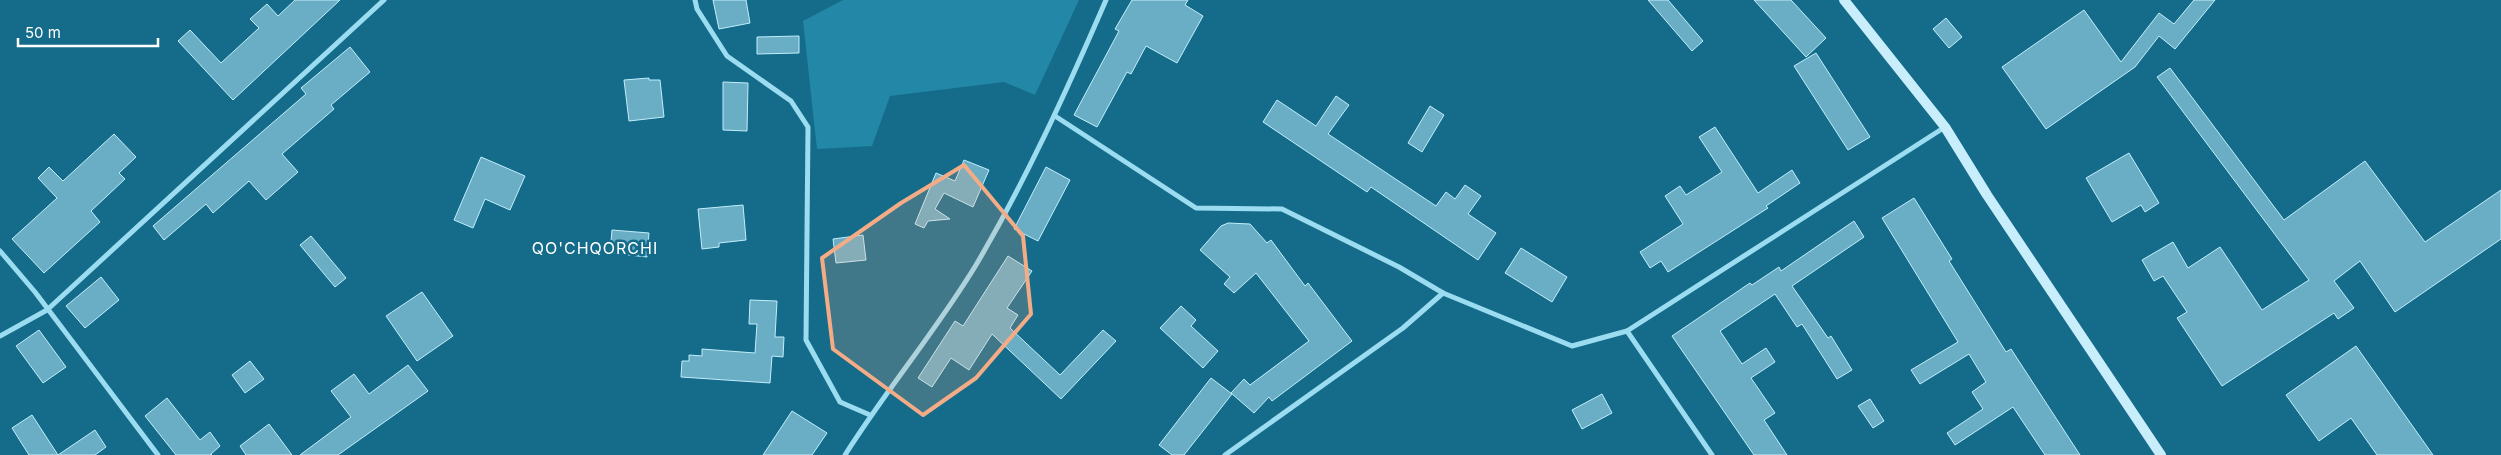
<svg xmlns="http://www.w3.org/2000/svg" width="2501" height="455" viewBox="0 0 2501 455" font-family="Inter,sans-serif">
	<rect width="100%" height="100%" fill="#146c8a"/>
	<path fill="#2387a7" d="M843,0H1079L1035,95L1004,82L890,96L872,146L817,149L803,21Z"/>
	<g fill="#69aec5" stroke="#c2eefb">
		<path d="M295,0H340L233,100L178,41L190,30L221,63L259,28L250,19L267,4L278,16Z"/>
		<path d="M713,0H746L750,23L719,29Z"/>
		<path d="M1132,0H1188L1185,5L1203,16L1177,63L1146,46L1131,74L1127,72L1097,127L1074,115L1119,31L1115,29Z"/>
		<path d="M1648,0H1668L1703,41L1692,51Z"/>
		<path d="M1754,0H1791L1826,38L1806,57Z"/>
		<path d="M2194,0H2215L2175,49L2159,36L2135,67L2046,129L2002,67L2084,10L2121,62L2159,13L2174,24Z"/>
		<path d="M1946,18L1962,37L1949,48L1933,29Z"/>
		<path d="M799,36V53L757,54V37Z"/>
		<path d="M350,47L370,72L331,105L334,109L282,154L298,172L266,200L249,181L213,213L206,204L164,240L153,226L306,94L301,88Z"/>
		<path d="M1816,53L1870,137L1848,150L1794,66Z"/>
		<path d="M2170,68L2284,220L2365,161L2425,242L2501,190V239L2395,312L2360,261L2334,281L2354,308L2338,319L2334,313L2222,386L2177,318L2187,312L2163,276L2154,281L2142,260L2173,242L2188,268L2220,247L2262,310L2309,280L2157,77Z"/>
		<path d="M649,78V80H660L664,117L629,121L624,80Z"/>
		<path d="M723,82L748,83L747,131L723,130Z"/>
		<path d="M1336,96L1349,105L1328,134L1436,206L1446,192L1455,199L1465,185L1481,196L1468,214L1496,233L1478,260L1371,187L1367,192L1263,122L1277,100L1316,126Z"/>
		<path d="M1430,106L1444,115L1422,152L1408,143Z"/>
		<path d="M1715,127L1758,193L1792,170L1800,183L1766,206L1768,208L1668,272L1661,261L1650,268L1640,252L1683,224L1665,196L1680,186L1686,195L1722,172L1699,137Z"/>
		<path d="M114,134L136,157L119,173L125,179L91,211L100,222L44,273L12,239L57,198L38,178L49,167L63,181Z"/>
		<path d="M2129,153L2159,203L2145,212L2141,205L2112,222L2086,178Z"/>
		<path d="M481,157L525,176L510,210L485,199L473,228L454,220Z"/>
		<path d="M964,160L989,170L973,207L944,193L935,209L950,219L928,221L924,228L915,224L936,173L955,181Z"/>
		<path d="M1046,167L1070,180L1038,241L1014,229Z"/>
		<path d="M1914,198L1952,259L1949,261L2006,352L2011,349L2080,455H2045L2013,407L1955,445L1947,433L1983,409L1972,392L1986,382L1969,354L1920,384L1911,370L1958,342L1882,218Z"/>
		<path d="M743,205L746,240L719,243V247L702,249L698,209Z"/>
		<path d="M1854,221L1864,237L1792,286L1828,338L1831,336L1852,370L1837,379L1802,324L1797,327L1775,294L1720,331L1742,364L1766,348L1775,362L1751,378L1775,413L1764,420L1787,455H1754L1672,336L1750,283L1752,285L1779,267L1781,271Z"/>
		<path d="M1228,223L1250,224L1267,243L1271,240L1305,286L1308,283L1352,341L1272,401L1269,397L1254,413L1231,393L1244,379L1250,385L1309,341L1256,273L1234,293L1224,284L1230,277L1200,250L1221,226Z"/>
		<path d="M612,230L649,233L647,257L610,253Z"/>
		<path d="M863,235L866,260L836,263L833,239Z"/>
		<path d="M311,236L346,278L335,287L300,245Z"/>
		<path d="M1521,248L1567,277L1552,302L1505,273Z"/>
		<path d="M1008,256L1032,271L1007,308L1018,315L1010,328L1060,375L1103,330L1116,341L1061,399L992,334L969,370L951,358L932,387L918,378L955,321L963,326Z"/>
		<path d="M101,277L119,300L85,328L66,306Z"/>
		<path d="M422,292L453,336L417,361L386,316Z"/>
		<path d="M750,300L777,301L775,337H784L783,357L772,356L770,383L681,377L682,361H689V355L702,356V349L755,353L757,324H749Z"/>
		<path d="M1181,306L1196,320L1191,326L1218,351L1203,368L1160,328Z"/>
		<path d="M39,330L66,367L43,383L16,346Z"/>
		<path d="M2356,346L2433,455H2377L2351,418L2319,441L2286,395Z"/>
		<path d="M250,361L264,379L245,393L232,375Z"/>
		<path d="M408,365L428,391L338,455H300L351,417L331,391L354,374L369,394Z"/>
		<path d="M1211,378L1232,394L1184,455H1172L1159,445Z"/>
		<path d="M1602,394L1612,413L1582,429L1572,410Z"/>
		<path d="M167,398L200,440L210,432L220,446L211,454L212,455H176L145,416Z"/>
		<path d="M1870,399L1884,421L1873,428L1858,406Z"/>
		<path d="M792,411L827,433L812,455H763Z"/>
		<path d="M32,415L58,455H29L12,428Z"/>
		<path d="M269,424L292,455H246L240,446Z"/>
		<path d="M95,430L106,447L95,455H58Z"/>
	</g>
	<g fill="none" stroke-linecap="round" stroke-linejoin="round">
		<g stroke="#9bdcf0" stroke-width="5">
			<path d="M695,0L697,9L727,56L791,101L808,127L806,340L840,402L870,415"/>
			<path d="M1055,116L1196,208L1282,209L1399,267L1443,293L1572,346L1627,331L1945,127"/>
			<path d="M0,251L35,292L158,455"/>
			<path d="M1627,331L1712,455"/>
			<path d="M0,336L47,310L384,0"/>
			<path d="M845,455C886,390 936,331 976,265C1026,180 1067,90 1106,0"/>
			<path d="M1225,455L1403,328L1443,293"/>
		</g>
		<path stroke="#c9eefb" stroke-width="10" d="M1844,0L1945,127L1987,195L2161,455"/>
	</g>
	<path fill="#f4ac86" fill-opacity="0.2" stroke="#f4ac86" stroke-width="4" stroke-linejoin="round" d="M964,165L1023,236L1031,314L976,378L923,415L833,349L822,258L901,203Z"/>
	<g text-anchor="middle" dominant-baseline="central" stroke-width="5" stroke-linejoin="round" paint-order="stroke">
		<g font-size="16" letter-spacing="1" fill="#fff" stroke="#146c8a">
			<text x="595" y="248">QO'CHQORCHI</text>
		</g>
	</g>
	<path d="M18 38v8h140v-8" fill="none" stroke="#ffffff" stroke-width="2.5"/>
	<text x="25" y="38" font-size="15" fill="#ffffff" stroke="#146c8a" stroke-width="4" paint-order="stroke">50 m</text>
</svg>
